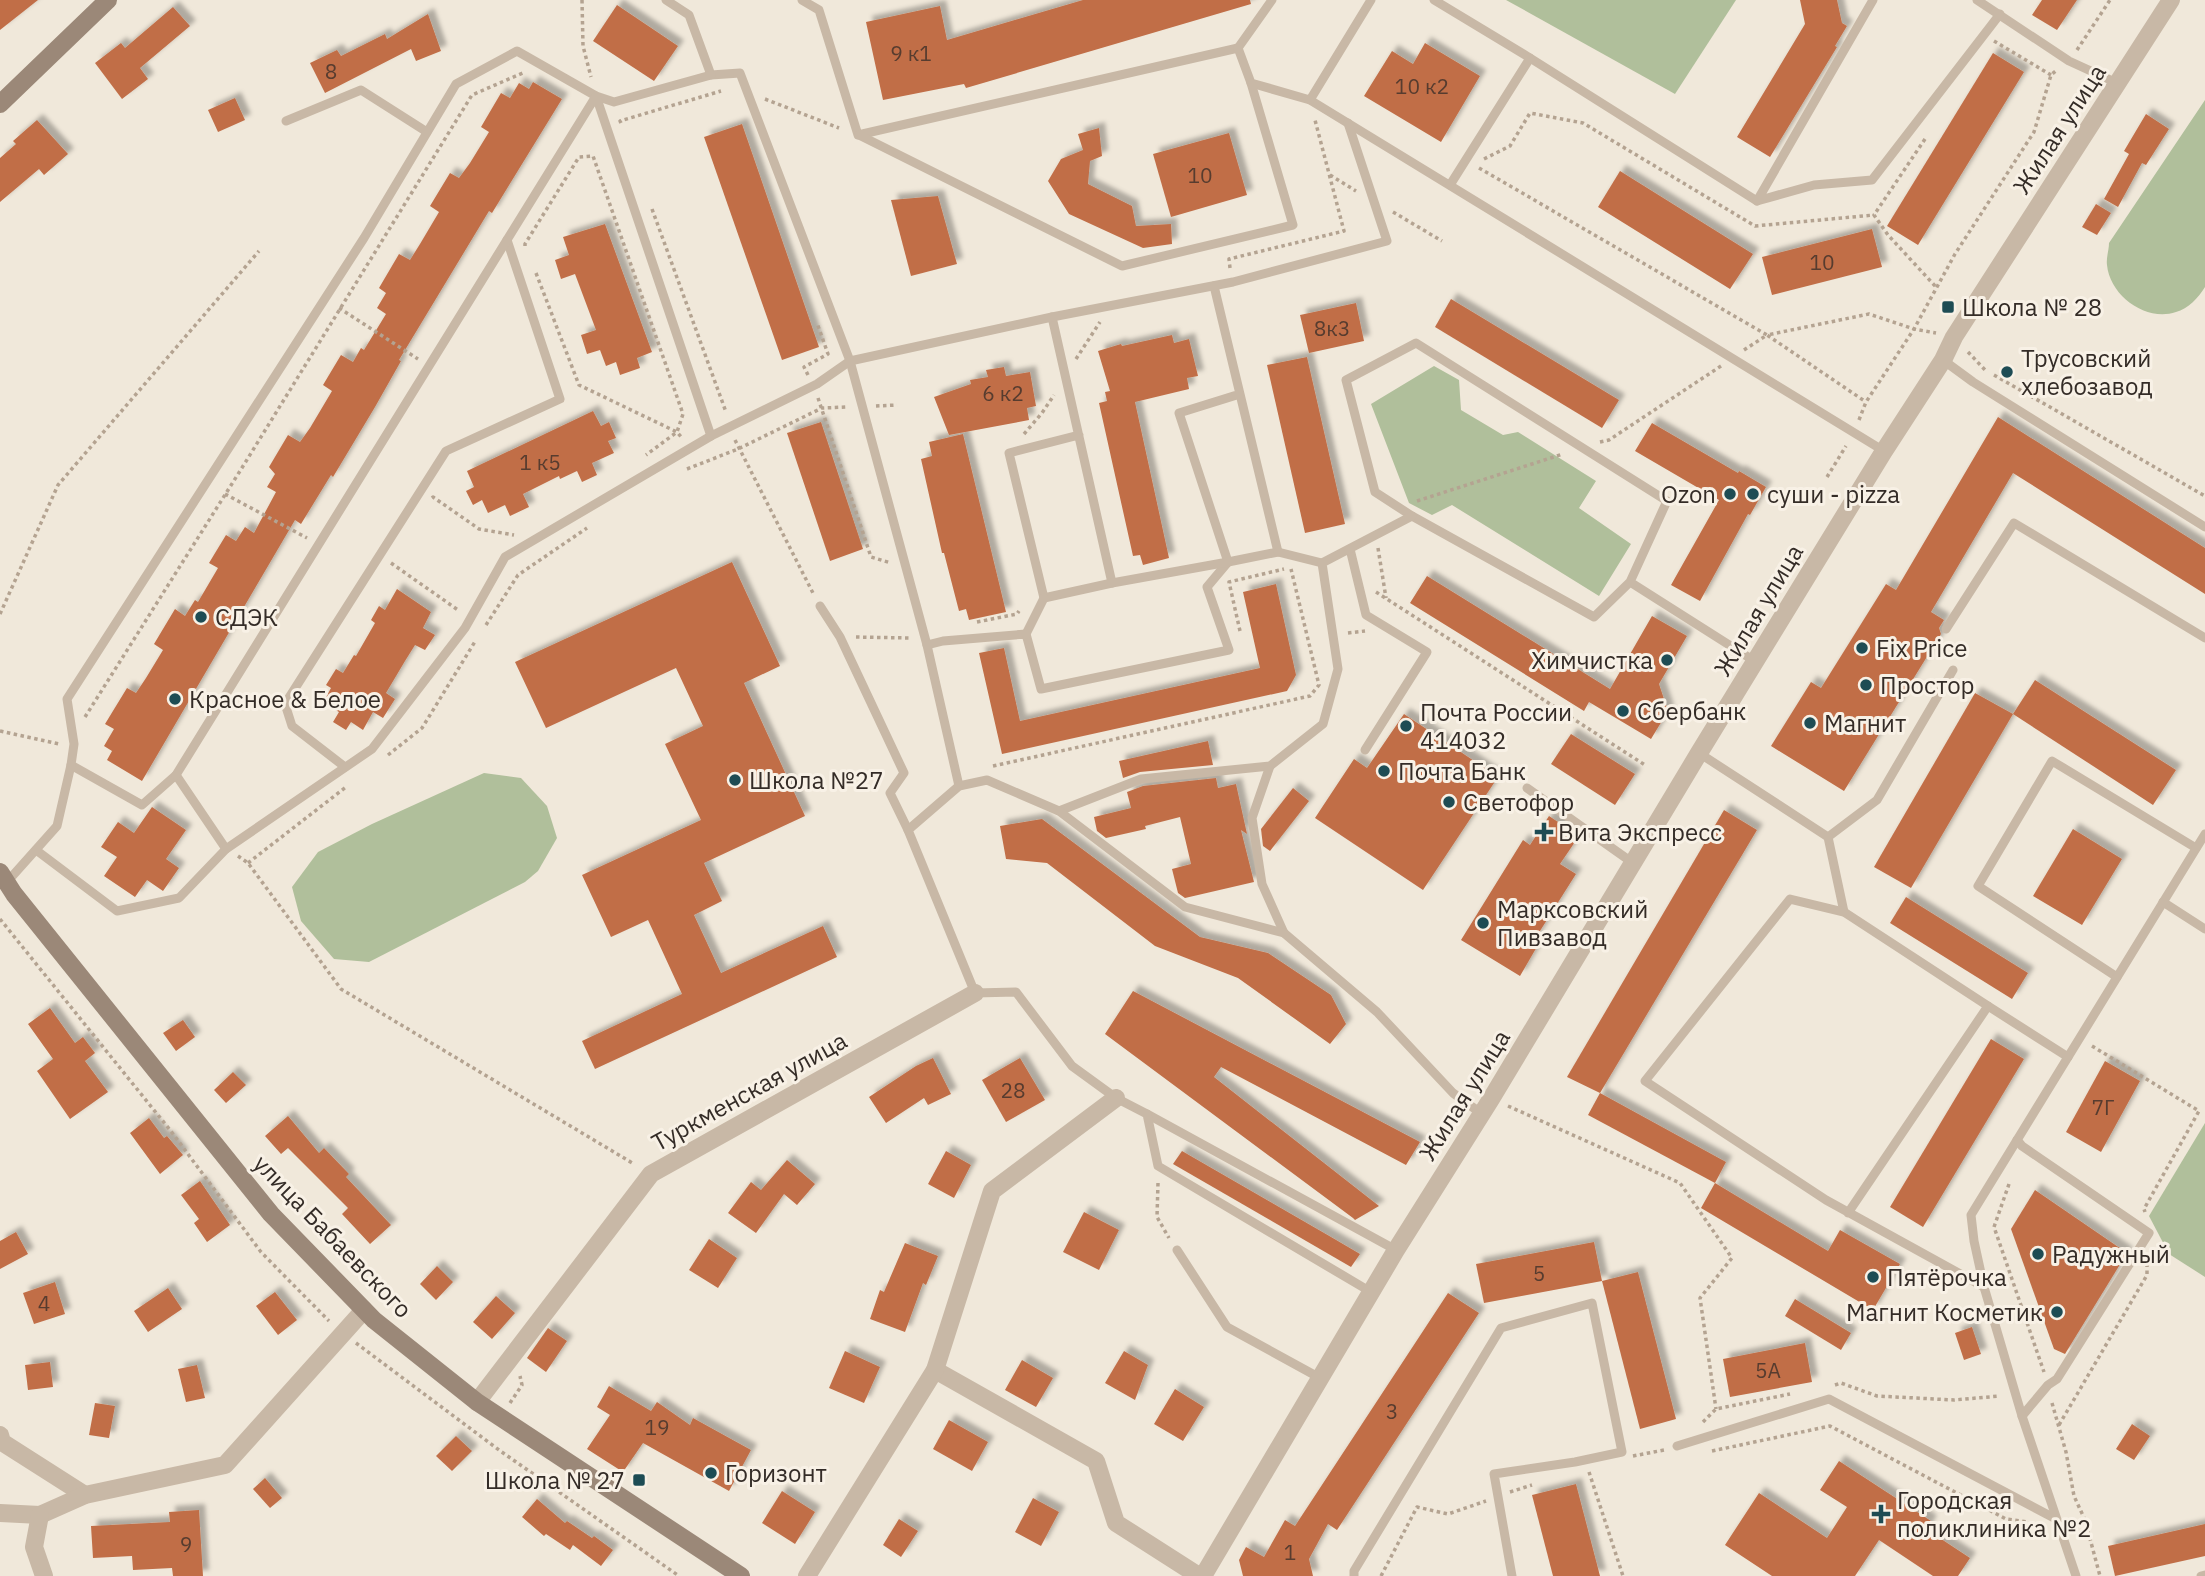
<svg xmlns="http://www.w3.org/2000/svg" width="2205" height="1576" viewBox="0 0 2205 1576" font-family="'IBM Plex Sans',sans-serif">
	<defs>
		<filter id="shadow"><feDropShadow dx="6" dy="-6" stdDeviation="2" flood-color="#0004"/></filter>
	</defs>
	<rect width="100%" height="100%" fill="#f0e8da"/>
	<g fill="#b0bf9b">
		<path d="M1506,0H1736L1675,94Z"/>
		<path d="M2205,100V287C2199,297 2188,309 2176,312C2146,322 2110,296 2107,265C2106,258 2109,250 2109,243Z"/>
		<path d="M1434,366L1459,380L1461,410L1503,435L1518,432L1596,481L1579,508L1631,544L1599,596L1452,505L1432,515L1409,503L1371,404Z"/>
		<path d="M484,773L521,778L547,806L557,838L538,871L525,882L369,962L334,959L301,921L292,887L318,852L372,824Z"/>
		<path d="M2205,1123V1277L2169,1254L2149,1216Z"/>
	</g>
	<g fill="#c16e47" filter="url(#shadow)">
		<path d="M0,0H38L0,30Z"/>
		<path d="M1083,0H1250L1251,4L966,88L964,84L883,100L866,22L940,6L947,40Z"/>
		<path d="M1800,0H1837L1842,23L1847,26L1835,46L1837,47L1770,157L1737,137L1805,24Z"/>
		<path d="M2042,0H2077L2057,30L2032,15Z"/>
		<path d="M617,5L678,46L654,81L593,41Z"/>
		<path d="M173,7L190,26L140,68L148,79L122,99L95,63L121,43L125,48Z"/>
		<path d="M428,14L441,51L416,61L411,49L325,93L310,63L337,50L341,56L385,34L387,39Z"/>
		<path d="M1425,43L1480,76L1441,142L1364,96L1392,51L1413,64Z"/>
		<path d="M1993,53L2024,72L1918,245L1887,226Z"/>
		<path d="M533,82L562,99L492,213L489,211L399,360L401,361L375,407L333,477L331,475L301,524L295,520L142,781L107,760L112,751L104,746L114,729L105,724L127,688L136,693L146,678L163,650L154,644L175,609L185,616L195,600L198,602L218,568L209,563L226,535L236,541L245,527L254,533L276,492L267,487L275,474L269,467L288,435L300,442L310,428L332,391L323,385L341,355L353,362L361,348L364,350L386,314L377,308L386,293L379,288L399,254L410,260L420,244L439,212L430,206L450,173L459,178L470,163L489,132L481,127L501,93L510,98L519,83L529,89Z"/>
		<path d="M235,98L245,120L218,132L208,110Z"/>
		<path d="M2146,114L2169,129L2146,165L2142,163L2118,207L2104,199L2129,154L2124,151Z"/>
		<path d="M37,120L68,154L44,175L39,169L0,202V158L16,144L13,141Z"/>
		<path d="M742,124L819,347L782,360L704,137Z"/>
		<path d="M1099,128L1102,156L1090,161L1088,184L1132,206L1136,226L1171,224L1172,244L1143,248L1069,214L1048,181L1061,159L1083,150L1078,134Z"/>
		<path d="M1229,133L1247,195L1171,217L1153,154Z"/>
		<path d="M1620,171L1753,254L1730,289L1598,207Z"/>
		<path d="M938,196L957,264L911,276L891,200Z"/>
		<path d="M2096,204L2111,213L2097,235L2082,227Z"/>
		<path d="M605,224L652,352L637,358L640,368L620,375L616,362L606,366L600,350L587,354L581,335L596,330L575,274L561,279L555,260L569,255L563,237Z"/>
		<path d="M1872,229L1882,267L1772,295L1762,257Z"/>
		<path d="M1451,299L1619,400L1602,428L1435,327Z"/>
		<path d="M1356,303L1364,341L1309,353L1300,315Z"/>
		<path d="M1172,335L1174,343L1189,339L1198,376L1187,378L1189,389L1135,402L1169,558L1143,565L1140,555L1133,556L1099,403L1107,401L1105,392L1110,391L1098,351L1121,344L1122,346Z"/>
		<path d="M1307,357L1345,524L1305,533L1267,365Z"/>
		<path d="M1004,367L1006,376L1030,372L1036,406L1027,408L1029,420L949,435L934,397L971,384L970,380L988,377L986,370Z"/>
		<path d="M593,411L601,426L609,422L616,438L608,441L614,453L592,463L597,475L582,482L577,471L560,479L559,476L523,494L529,507L510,516L505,505L488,513L482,500L473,505L466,491L474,487L467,471Z"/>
		<path d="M1998,417L2205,548V594L2013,473L1931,612L1944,620L1939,628L1941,634L1844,791L1771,746L1811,682L1821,688L1886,584L1896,590Z"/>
		<path d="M821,422L863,549L830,561L787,433Z"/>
		<path d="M1652,423L1738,473L1739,471L1766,487L1750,515L1748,514L1700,601L1671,585L1719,500L1635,451Z"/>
		<path d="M963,434L1006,612L969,620L966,609L959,611L944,553H942L921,459L932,456L929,442Z"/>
		<path d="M732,562L780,666L744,683L805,816L704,863L722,901L694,915L721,973L823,926L837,957L595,1069L582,1041L682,994L648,920L611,937L582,875L701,820L665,744L703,726L676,668L546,728L515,662Z"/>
		<path d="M1427,576L1610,689L1652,616L1687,636L1659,684L1668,711L1651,739L1589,702L1584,711L1410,603Z"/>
		<path d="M1276,584L1296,675L1287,691L1002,754L979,653L1004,648L1020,721L1260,668L1243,592Z"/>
		<path d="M397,589L431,612L423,628L435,635L425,650L415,645L405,661L386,693L395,699L383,718L373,712L363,730L351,722L346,730L333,722L339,712L323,703L331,688L326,685L336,669L343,673L354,655L356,656L375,623L371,620L379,606L385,610Z"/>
		<path d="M2035,680L2176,770L2153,805L2013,714Z"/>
		<path d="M1975,693L2013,714L1911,888L1874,867Z"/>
		<path d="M1404,714L1498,777L1423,890L1315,818L1354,759L1367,768Z"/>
		<path d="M1571,734L1635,774L1615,805L1551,764Z"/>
		<path d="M1208,741L1213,765L1140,772L1123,778L1119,761Z"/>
		<path d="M1216,778L1218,788L1236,784L1247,834L1241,830L1254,882L1185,898L1178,893L1172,869L1191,864L1180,817L1145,826L1146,829L1106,838L1097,831L1094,817L1131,808L1127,792L1143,786Z"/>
		<path d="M1293,788L1309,801L1270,851L1263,846L1261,829Z"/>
		<path d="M152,807L186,830L166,859L179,868L163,891L147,880L135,897L104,876L117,857L101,847L118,822L134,833Z"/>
		<path d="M1724,810L1757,830L1600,1093L1567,1077Z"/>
		<path d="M1549,816L1579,836L1560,864L1576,874L1533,942L1538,945L1520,976L1461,940L1523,840L1530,845Z"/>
		<path d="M1042,819L1200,937L1268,953L1331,995L1346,1024L1330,1044L1238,978L1155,946L1047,863L1006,859L1000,826Z"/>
		<path d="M2073,829L2122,859L2082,925L2033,896Z"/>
		<path d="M1906,897L2028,973L2012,999L1890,923Z"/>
		<path d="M1133,991L1420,1142L1406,1165L1221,1067L1214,1077L1379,1206L1355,1220L1353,1218L1105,1034Z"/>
		<path d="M50,1008L75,1043L83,1037L95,1053L85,1061L108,1092L70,1119L37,1071L53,1059L28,1024Z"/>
		<path d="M183,1020L195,1037L176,1051L163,1033Z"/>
		<path d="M1991,1039L2024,1059L1923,1227L1890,1207Z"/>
		<path d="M933,1058L951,1094L928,1105L924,1098L886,1123L869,1097L916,1066Z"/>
		<path d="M1020,1058L1045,1100L1006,1122L982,1080Z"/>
		<path d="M2105,1061L2140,1081L2101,1152L2066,1132Z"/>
		<path d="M233,1072L246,1085L226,1103L214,1090Z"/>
		<path d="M1600,1093L1726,1162L1715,1183L1588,1115Z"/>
		<path d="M288,1116L319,1153L324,1148L349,1174L346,1177L391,1225L370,1244L342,1214L348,1208L288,1148L281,1154L265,1136Z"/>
		<path d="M149,1118L164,1138L167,1136L183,1155L160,1174L130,1133Z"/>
		<path d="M946,1151L971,1165L954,1198L928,1184Z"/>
		<path d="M1182,1151L1331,1237L1360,1254L1351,1267L1173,1164Z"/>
		<path d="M787,1160L815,1184L797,1205L784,1194L756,1233L728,1213L751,1182L761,1190Z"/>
		<path d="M200,1181L230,1225L207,1242L194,1223L199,1219L181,1195Z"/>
		<path d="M1715,1183L1828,1251L1840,1230L1900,1264L1873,1310L1701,1208Z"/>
		<path d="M2035,1190L2127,1253L2065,1354L2054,1349L2011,1229Z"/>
		<path d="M1084,1212L1119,1230L1099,1270L1063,1252Z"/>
		<path d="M16,1232L28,1254L0,1269V1241Z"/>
		<path d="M709,1239L737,1258L718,1288L689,1270Z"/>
		<path d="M1594,1242L1602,1281L1484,1303L1476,1264Z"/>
		<path d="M905,1243L938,1256L926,1285L923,1283L905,1332L870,1319L880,1290L884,1292Z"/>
		<path d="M437,1266L453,1282L436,1300L420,1284Z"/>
		<path d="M1638,1272L1676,1419L1640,1429L1602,1281Z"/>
		<path d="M55,1282L65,1314L34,1324L23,1293Z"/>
		<path d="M168,1288L182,1309L148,1332L134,1311Z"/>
		<path d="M275,1292L297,1320L278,1335L256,1306Z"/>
		<path d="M1448,1293L1479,1313L1337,1530L1328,1524L1309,1559L1313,1576H1243L1239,1560L1246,1547L1264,1557L1285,1520L1295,1526Z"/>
		<path d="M496,1296L515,1313L492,1339L473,1322Z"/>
		<path d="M1795,1299L1851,1333L1841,1350L1785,1316Z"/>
		<path d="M1972,1327L1981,1354L1964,1360L1955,1333Z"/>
		<path d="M548,1328L567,1341L546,1372L527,1358Z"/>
		<path d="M1805,1343L1812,1382L1730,1397L1723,1359Z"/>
		<path d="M845,1351L880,1367L864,1403L829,1388Z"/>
		<path d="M1124,1351L1148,1365L1135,1400L1105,1383Z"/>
		<path d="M1022,1360L1053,1378L1036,1407L1005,1390Z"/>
		<path d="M50,1362L53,1387L28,1390L25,1365Z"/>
		<path d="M197,1365L205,1398L186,1402L178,1369Z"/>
		<path d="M609,1386L651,1411L657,1402L690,1425L693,1418L751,1450L729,1491L643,1443L623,1472L587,1449L610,1415L597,1407Z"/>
		<path d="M1175,1389L1204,1407L1183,1441L1154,1424Z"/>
		<path d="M95,1403L115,1406L109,1438L89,1435Z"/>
		<path d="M949,1420L988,1442L972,1471L933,1449Z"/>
		<path d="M2132,1424L2150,1436L2134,1460L2116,1449Z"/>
		<path d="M456,1436L472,1451L452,1471L436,1456Z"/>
		<path d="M1839,1461L1931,1521L1926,1529L1970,1558L1958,1576H1933L1879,1540L1855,1576H1772L1725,1545L1759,1493L1827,1538L1847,1507L1820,1490Z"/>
		<path d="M265,1478L282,1498L270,1508L253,1489Z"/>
		<path d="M1576,1484L1600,1576H1553L1532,1495Z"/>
		<path d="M782,1491L815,1512L795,1544L762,1523Z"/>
		<path d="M1033,1498L1059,1512L1041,1546L1015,1532Z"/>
		<path d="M537,1499L565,1523L567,1521L592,1538L594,1536L613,1550L601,1566L573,1545L570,1550L546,1534L544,1536L522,1517Z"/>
		<path d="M199,1510L203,1576H173L172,1568L133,1570L132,1556L93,1558L91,1526L170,1522L169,1512Z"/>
		<path d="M899,1519L918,1531L901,1557L883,1545Z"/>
		<path d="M2205,1524V1556L2115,1576L2108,1546Z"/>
	</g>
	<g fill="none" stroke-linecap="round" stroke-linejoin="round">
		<g stroke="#b4a391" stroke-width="3.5" stroke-dasharray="3.5 3.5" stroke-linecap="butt">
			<path d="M582,0L583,46L591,77"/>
			<path d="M1994,41L2051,75"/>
			<path d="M2077,50L2110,0"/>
			<path d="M765,99L839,128"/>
			<path d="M621,123L620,121L721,91"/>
			<path d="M1925,139L1874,215L1888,235L1936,287"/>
			<path d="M1484,159L1510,146L1530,113L1583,123L1755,226L1874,215"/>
			<path d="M1479,168L1767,335L1869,314L1914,329L1936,333"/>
			<path d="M1330,175L1356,191"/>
			<path d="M652,209L726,412"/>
			<path d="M1393,212L1442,241"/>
			<path d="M525,246V244L579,157L593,156L683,414L677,432L646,455"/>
			<path d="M1230,268L1229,259L1344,231L1315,120"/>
			<path d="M536,273L579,385L677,432L682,438"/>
			<path d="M339,308L418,359"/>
			<path d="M1744,350L1767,335L1866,402"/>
			<path d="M1968,352L1987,372"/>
			<path d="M1076,359L1100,322"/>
			<path d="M808,375L804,367L828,354L817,323"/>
			<path d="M1994,375L2205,496"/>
			<path d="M818,398L871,557L891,563"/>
			<path d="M876,406L897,405"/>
			<path d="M1859,420L1866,402L1914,329L1955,254L2034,132L2051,75L2057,70"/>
			<path d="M1024,434L1042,413L1054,395"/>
			<path d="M735,440L814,595"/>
			<path d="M1600,442L1609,440L1721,366"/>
			<path d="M687,469L738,449L822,408L847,407"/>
			<path d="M1827,477L1846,446"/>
			<path d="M225,494L307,538"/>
			<path d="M432,498L433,497L479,529L514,535"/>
			<path d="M1417,501L1563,454"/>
			<path d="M1378,548L1386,598"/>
			<path d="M391,563L458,610"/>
			<path d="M1376,592L1645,765"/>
			<path d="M0,614L58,485L259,251"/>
			<path d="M977,622L1017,614L1019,611"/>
			<path d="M486,625L518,575L587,528"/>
			<path d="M1240,631L1229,582L1284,569"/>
			<path d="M1348,633L1365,631"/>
			<path d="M856,637L909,638"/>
			<path d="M85,717L240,471L472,95L525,72"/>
			<path d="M0,731L59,744"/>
			<path d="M388,755L422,728L476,640"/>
			<path d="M993,766L1310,696L1319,685L1291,569"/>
			<path d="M238,856L248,863L341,989L634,1164"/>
			<path d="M248,863L346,787"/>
			<path d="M0,919L170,1130L261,1252L329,1321"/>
			<path d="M2092,1046L2199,1111L2144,1209L2145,1212"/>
			<path d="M1508,1106L1680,1183L1732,1258L1700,1298L1716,1409"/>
			<path d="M1158,1183L1157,1217L1169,1238"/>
			<path d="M2009,1184L1994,1227L2044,1372"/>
			<path d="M356,1343L499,1450L679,1576"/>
			<path d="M1835,1385L1841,1383L1877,1396L1954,1400L2000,1396"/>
			<path d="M510,1403L522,1385L520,1376"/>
			<path d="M2052,1403L2066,1452L2074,1496L2085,1520L2100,1576"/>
			<path d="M1703,1422L1716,1409L1790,1394"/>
			<path d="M2059,1425L2147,1275V1265"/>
			<path d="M1712,1451L1830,1426L2006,1519L2028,1522"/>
			<path d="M1633,1456L1664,1450"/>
			<path d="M1589,1472L1623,1576"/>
			<path d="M1510,1492L1532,1485"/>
			<path d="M1381,1576L1417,1507L1448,1514L1486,1501"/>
		</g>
		<g stroke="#c8b8a6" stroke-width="9">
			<path d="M666,0L689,15L711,75L740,73L850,361L927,645L943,641L1026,634L1041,689L1229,650L1207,587L1228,562"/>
			<path d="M802,0L819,10L858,135L1238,48L1251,83L1310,100L1884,451"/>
			<path d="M1434,0L1530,58L1757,201"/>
			<path d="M1873,0L1757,201L1814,185L1872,180L2000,14"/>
			<path d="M1977,0L2069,61L2117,83"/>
			<path d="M1238,48L1272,0"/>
			<path d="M711,75L614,102L596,96L517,51L456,84L364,238L67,699L74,744L71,765L142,805L176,775L226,849L372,749L465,628L505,557L711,436"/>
			<path d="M1310,100L1371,0"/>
			<path d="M286,121L361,90L427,132"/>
			<path d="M859,135L1122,266L1293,225L1251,83"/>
			<path d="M1450,185L1530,58"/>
			<path d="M1214,286L1278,552L1228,562L1179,413L1240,394"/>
			<path d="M1052,317L1112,583L1044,598L1009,453L1079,435"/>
			<path d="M1943,360L1973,382L2205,527"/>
			<path d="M1350,549L1366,615L1427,652L1365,750"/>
			<path d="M1278,552L1322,563"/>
			<path d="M1630,582L1667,501L1416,343L1346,380L1375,492L1412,516L1594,617L1630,582L1756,662"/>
			<path d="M1112,583L1228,562"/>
			<path d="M820,606L840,637L904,773L890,793L908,830"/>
			<path d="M1946,629L2014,523L2205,638"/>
			<path d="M1026,634L1044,598"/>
			<path d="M927,645L959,786"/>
			<path d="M1699,753L1828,837L1877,800L1953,670"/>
			<path d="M1270,766L1252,818L1262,884L1284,933"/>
			<path d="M345,767L292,726L285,704L446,451L560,399L507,240"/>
			<path d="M176,775L596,96L711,436L817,384L850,361L1052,317L1233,282L1387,241L1348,123"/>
			<path d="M1527,788L1633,863"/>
			<path d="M1059,811L1141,779L1270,766L1323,724L1338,669L1322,563L1412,516"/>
			<path d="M1828,837L1844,912"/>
			<path d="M36,850L117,911L179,898L226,849"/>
			<path d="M7,882L57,826L71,765"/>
			<path d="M2163,902L2205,929"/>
			<path d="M2117,977L1978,886L2052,761L2196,848"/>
			<path d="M1988,1006L2068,1057"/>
			<path d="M1147,1114L1396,1250"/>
			<path d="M2017,1140L2022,1146L2149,1233L2057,1379L2048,1385L2022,1416"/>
			<path d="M1848,1213L1988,1006L1844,912L1790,899L1645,1081L1826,1200L1984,1287"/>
			<path d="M1177,1250L1227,1327L1320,1378"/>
			<path d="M1371,1292L1158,1166L1147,1114L1116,1098L1072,1066L1016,992L975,993L908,830L959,786L987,780L1059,811L1185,907L1284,933L1377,1012L1453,1093L1482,1114"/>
			<path d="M1677,1446L1829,1399L2056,1519"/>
			<path d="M1354,1576V1571L1501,1328L1592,1303L1622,1452L1575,1462L1494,1474L1512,1576"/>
			<path d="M2076,1576L2022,1416L1984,1287L1974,1241L1971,1215L2205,834"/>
			<path d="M2201,1576L2205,1575"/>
		</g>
		<g stroke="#c8b8a6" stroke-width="18">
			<path d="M935,1370L1096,1461L1116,1523L1199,1576"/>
			<path d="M477,1402L651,1174L975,993"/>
			<path d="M0,1435L2,1442L85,1495"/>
			<path d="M0,1513L40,1515L85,1495L225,1465L364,1310"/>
			<path d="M40,1515L34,1547L44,1576"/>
			<path d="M807,1576L935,1370L992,1191L1116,1098"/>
			<path d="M1203,1576L1396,1250L1491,1099L1699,753L1884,451L1943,360L1954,337L2171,0"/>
		</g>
		<g stroke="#9b8878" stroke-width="18">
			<path d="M0,104L108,0"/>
			<path d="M0,872L14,894L271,1214L374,1320L477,1402L741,1576"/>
		</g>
	</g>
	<g fill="#1e4c54" stroke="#f8f1e6" stroke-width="2.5">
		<rect x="1941" y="300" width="14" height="14" rx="3.5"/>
		<circle cx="2007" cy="372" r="7"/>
		<circle cx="1730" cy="494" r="7"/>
		<circle cx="1753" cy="494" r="7"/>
		<circle cx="201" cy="617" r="7"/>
		<circle cx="1862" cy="648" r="7"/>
		<circle cx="1667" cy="660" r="7"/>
		<circle cx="1866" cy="685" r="7"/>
		<circle cx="175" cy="699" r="7"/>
		<circle cx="1623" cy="711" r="7"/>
		<circle cx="1810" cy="723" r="7"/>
		<circle cx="1406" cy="726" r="7"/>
		<circle cx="1384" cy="771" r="7"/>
		<circle cx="735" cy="780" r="7"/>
		<circle cx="1449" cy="802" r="7"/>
		<path d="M1540.5 821.5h7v7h7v7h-7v7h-7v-7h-7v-7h7z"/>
		<circle cx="1483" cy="923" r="7"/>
		<circle cx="2038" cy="1254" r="7"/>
		<circle cx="1873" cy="1277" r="7"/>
		<circle cx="2057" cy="1312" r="7"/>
		<circle cx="711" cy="1473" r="7"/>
		<rect x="632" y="1473" width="14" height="14" rx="3.5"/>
		<path d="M1877.5 1503.5h7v7h7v7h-7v7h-7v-7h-7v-7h7z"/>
	</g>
	<g text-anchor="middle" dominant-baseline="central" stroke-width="6" stroke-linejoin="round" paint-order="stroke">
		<g font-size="21" fill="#573c2f">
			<text x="911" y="53">9 к1</text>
			<text x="331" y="71">8</text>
			<text x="1422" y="86">10 к2</text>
			<text x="1200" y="175">10</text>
			<text x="1822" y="262">10</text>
			<text x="1332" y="328">8к3</text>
			<text x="1003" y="393">6 к2</text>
			<text x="540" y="462">1 к5</text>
			<text x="1013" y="1090">28</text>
			<text x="2103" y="1107">7Г</text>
			<text x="1539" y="1273">5</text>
			<text x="44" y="1303">4</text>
			<text x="1768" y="1370">5А</text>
			<text x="1392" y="1411">3</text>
			<text x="657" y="1427">19</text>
			<text x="186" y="1544">9</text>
			<text x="1290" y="1552">1</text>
		</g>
		<g font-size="24" fill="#342c27" stroke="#f8f1e6">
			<text transform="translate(2059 129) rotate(-57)">Жилая улица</text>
			<text transform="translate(1758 610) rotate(-59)">Жилая улица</text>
			<text transform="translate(749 1091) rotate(-29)">Туркменская улица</text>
			<text transform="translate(1464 1095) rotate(-58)">Жилая улица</text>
			<text transform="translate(333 1236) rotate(46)">улица Бабаевского</text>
		</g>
		<g font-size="24" fill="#342c27" stroke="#f8f1e6" text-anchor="start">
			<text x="1962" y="307">Школа № 28</text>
			<text x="2021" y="358">Трусовский<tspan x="2021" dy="28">хлебозавод</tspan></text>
			<text x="1716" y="494" text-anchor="end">Ozon</text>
			<text x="1767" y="494">суши - pizza</text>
			<text x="215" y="617">СДЭК</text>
			<text x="1876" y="648">Fix Price</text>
			<text x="1653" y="660" text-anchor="end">Химчистка</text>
			<text x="1880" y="685">Простор</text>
			<text x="189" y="699">Красное &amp; Белое</text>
			<text x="1637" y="711">Сбербанк</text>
			<text x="1420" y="712">Почта России<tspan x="1420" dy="28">414032</tspan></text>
			<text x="1824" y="723">Магнит</text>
			<text x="1398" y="771">Почта Банк</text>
			<text x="749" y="780">Школа №27</text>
			<text x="1463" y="802">Светофор</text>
			<text x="1558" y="832">Вита Экспресс</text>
			<text x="1497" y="909">Марксовский<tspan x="1497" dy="28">Пивзавод</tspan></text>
			<text x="2052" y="1254">Радужный</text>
			<text x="1887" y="1277">Пятёрочка</text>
			<text x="2043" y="1312" text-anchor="end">Магнит Косметик</text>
			<text x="725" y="1473">Горизонт</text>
			<text x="625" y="1480" text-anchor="end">Школа № 27</text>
			<text x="1897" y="1500">Городская<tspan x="1897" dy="28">поликлиника №2</tspan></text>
		</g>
	</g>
</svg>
